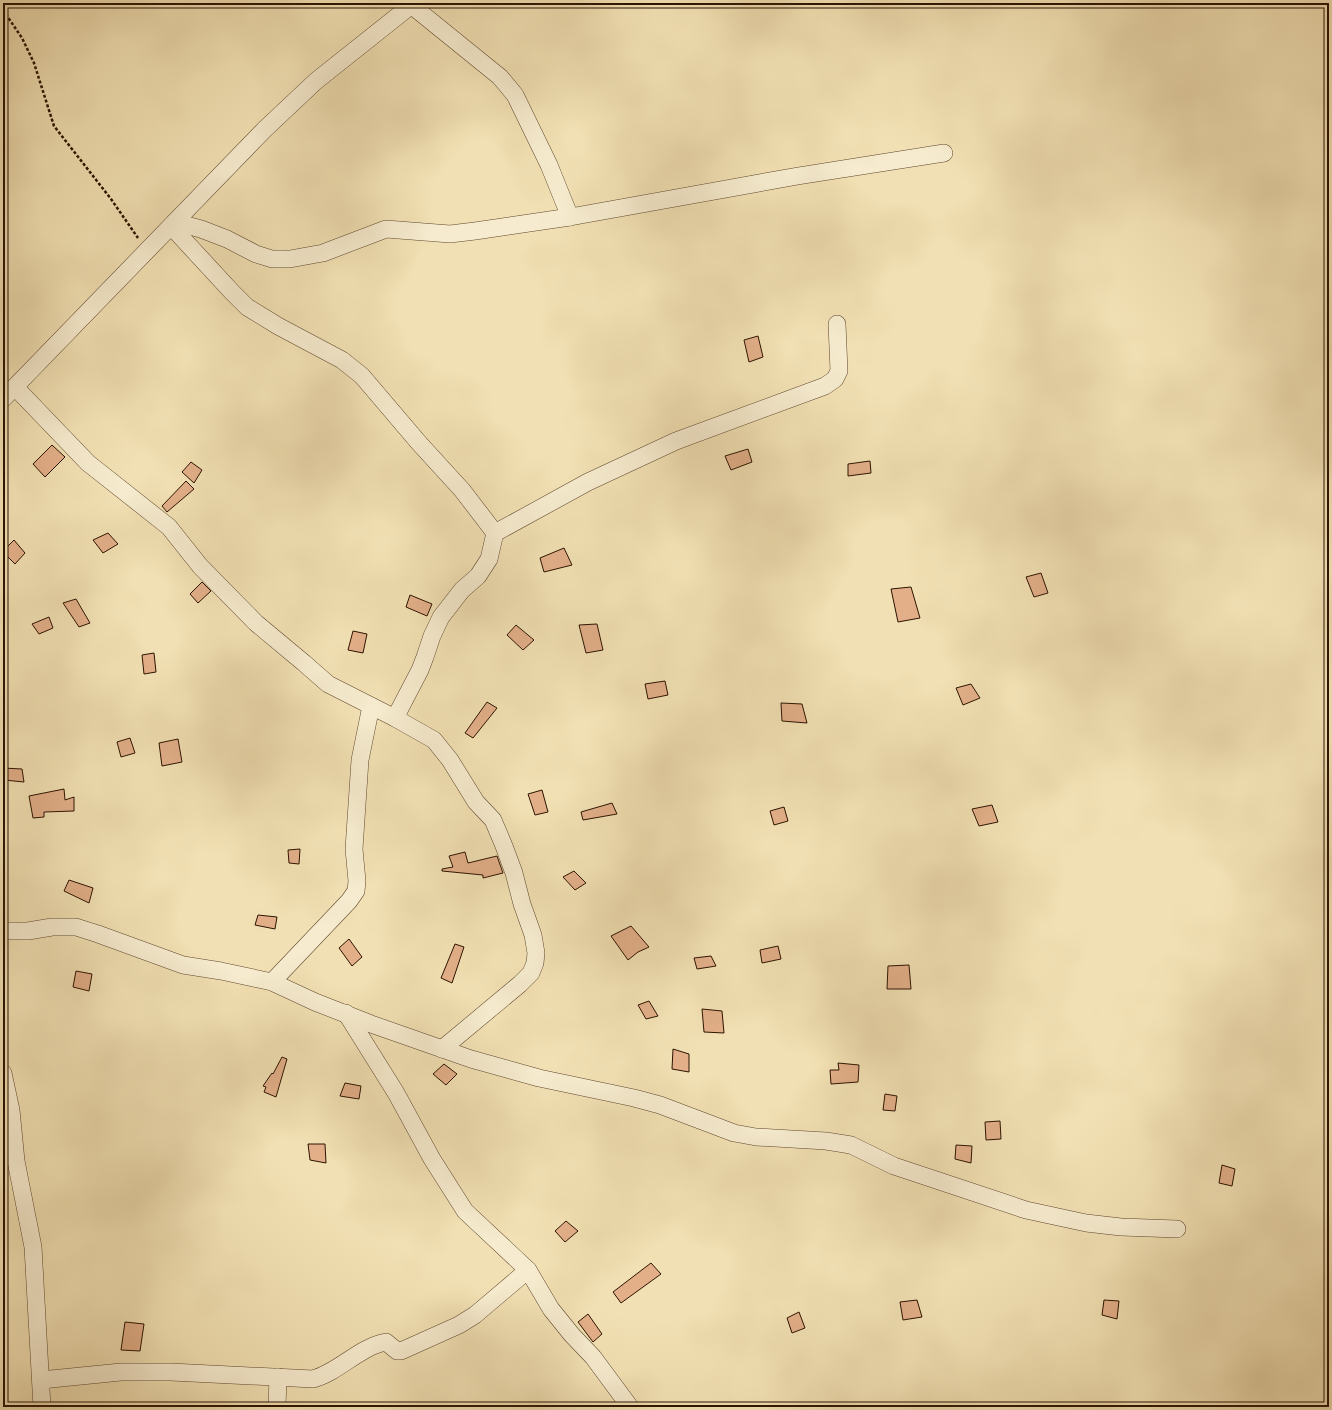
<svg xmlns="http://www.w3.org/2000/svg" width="1332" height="1410" viewBox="0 0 1332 1410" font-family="'EB Garamond',serif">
	<rect width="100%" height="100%" fill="#f1e0b3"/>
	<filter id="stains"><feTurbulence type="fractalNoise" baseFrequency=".005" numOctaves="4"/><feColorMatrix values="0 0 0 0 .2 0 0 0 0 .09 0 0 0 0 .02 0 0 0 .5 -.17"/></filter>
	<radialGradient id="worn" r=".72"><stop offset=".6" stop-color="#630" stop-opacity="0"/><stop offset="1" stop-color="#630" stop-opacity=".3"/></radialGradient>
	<g fill="#e2af89" stroke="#2d1300">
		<path d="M758,336L763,357L749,362L744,340Z"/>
		<path d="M52,445L65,457L45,477L33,464Z"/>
		<path d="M748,449L752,462L731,470L725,456Z"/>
		<path d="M870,461L871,473L848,476V464Z"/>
		<path d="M191,462L202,470L194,483L182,472Z"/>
		<path d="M186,481L194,489L167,512L162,506Z"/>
		<path d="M108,533L118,544L103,553L93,540Z"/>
		<path d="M14,540L25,553L15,564L3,552V551Z"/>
		<path d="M564,548L572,565L544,572L540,558Z"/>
		<path d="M1041,573L1048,593L1034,597L1026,577Z"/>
		<path d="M202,582L211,591L198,603L190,594Z"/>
		<path d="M911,587L920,618L898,622L891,589Z"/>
		<path d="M410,595L432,604L427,616L406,607Z"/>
		<path d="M76,599L90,623L79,627L63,603Z"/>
		<path d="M49,617L53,628L39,634L32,624Z"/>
		<path d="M597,624L603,650L586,653L579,625Z"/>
		<path d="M516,625L534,640L523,650L507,635Z"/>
		<path d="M353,631L367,634L363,653L348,650Z"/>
		<path d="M154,653L156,672L144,674L142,655Z"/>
		<path d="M665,681L668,695L648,699L645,684Z"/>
		<path d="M971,684L980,698L963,705L956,688Z"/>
		<path d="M487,702L497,708L473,738L465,733Z"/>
		<path d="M781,703L802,704L807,723L782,721Z"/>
		<path d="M130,738L135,753L121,757L117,742Z"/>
		<path d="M178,739L182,762L162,766L159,743Z"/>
		<path d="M3,768L22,769L24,782L4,780Z"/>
		<path d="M64,789L65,800L74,797V811L44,812V817L33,818L29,796Z"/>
		<path d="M542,790L548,812L535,815L528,794Z"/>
		<path d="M612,803L617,814L583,820L581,812Z"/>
		<path d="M992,805L998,822L979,826L972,809Z"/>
		<path d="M784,807L788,821L774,825L770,811Z"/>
		<path d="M300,849L299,864L289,863L288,850Z"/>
		<path d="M465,852L468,863L497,856L503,873L483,878V875L442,871V869L453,867L449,856Z"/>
		<path d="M574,871L586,883L575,890L563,877Z"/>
		<path d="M69,880L93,888L89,903L64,891Z"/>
		<path d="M258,915L277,917L275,929L255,925Z"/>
		<path d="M631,926L649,947L638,952L628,960L611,936Z"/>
		<path d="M349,939L362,957L352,966L339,948Z"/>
		<path d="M455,944L464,947L452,983L441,978Z"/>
		<path d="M778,946L781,959L762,963L760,950Z"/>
		<path d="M711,956L716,966L697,969L694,958Z"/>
		<path d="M909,965L911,989H887L888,966Z"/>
		<path d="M76,971L92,974L89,991L73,987Z"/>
		<path d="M649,1001L658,1016L646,1019L638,1005Z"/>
		<path d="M702,1009L722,1011L724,1033L704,1032Z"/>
		<path d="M673,1049L689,1054V1072L672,1069Z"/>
		<path d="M282,1057L287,1059L276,1097L264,1092L266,1087L263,1086L272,1073L273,1074Z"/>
		<path d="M838,1063L859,1065L858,1082L831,1084L830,1070H839Z"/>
		<path d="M444,1064L457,1074L446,1085L433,1074Z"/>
		<path d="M345,1083L361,1086L359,1099L340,1096Z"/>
		<path d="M885,1094L897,1096L895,1111L883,1110Z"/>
		<path d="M1000,1121L1001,1139L986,1140L985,1122Z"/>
		<path d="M308,1144H325L326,1163L310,1160Z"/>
		<path d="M956,1145L972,1146L971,1163L955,1159Z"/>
		<path d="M1222,1165L1235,1169L1232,1186L1219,1183Z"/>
		<path d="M566,1221L578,1231L565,1242L555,1231Z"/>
		<path d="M651,1263L661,1274L621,1303L613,1292Z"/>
		<path d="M917,1300L922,1317L903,1320L900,1302Z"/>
		<path d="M1104,1300L1119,1301L1117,1319L1102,1315Z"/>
		<path d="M799,1312L805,1328L792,1333L787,1318Z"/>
		<path d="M588,1314L602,1334L593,1342L578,1322Z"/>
		<path d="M125,1322L144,1324L140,1351L121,1350Z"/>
	</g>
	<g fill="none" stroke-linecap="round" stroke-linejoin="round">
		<g stroke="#5e462d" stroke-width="18">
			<g id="minor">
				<path d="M411,5L500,77L515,95L549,165L570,217"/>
				<path d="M175,222L201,229L227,239L256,254L272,259H290L323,253L386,229L450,234L475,231L570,217L798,176L944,153"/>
				<path d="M171,226L231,291L247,307L278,326L342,360L362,376L419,443L462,490L495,533"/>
				<path d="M15,387L88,463L169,527L200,566L256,623L304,663L328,684L395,718L434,740L450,760L476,802L493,820L504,846L514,873L522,904L533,935L536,953L535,963L531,973L520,984L442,1049"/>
				<path d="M3,399L265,129L316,81L414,3"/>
				<path d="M395,718L420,670L425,657L432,636L441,617L462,590L478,576L489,559L495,533L588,482L676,441L825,386L835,379L839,371L837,324"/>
				<path d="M3,931H28L52,927H76L98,934L183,965L221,971L272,982L315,1002L371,1024L471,1059L539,1078L634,1098L660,1105L734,1133L756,1137L826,1141L851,1145L894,1166L1026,1210L1086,1223L1121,1227L1177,1229"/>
				<path d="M272,982L349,901L356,891L357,881L354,849L360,760L371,706"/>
				<path d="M346,1013L396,1093L432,1159L465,1211L528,1270L551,1309L572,1335L593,1357L630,1407"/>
				<path d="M3,1073L11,1110L16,1161L33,1247L42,1407"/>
				<path d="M41,1380L121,1372H171L313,1379C339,1372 359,1347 386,1342L397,1351H401L459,1325L475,1315L528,1270"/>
				<path d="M277,1407L278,1377"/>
			</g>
		</g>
		<path stroke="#2d1300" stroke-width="2.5" stroke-dasharray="3 2" stroke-linecap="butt" d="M3,10L22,38L34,63L54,126L111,199L138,238"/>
		<use href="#minor" stroke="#f6ebce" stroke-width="17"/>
	</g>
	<rect width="1332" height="1410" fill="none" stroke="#f1e0b3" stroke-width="16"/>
	<rect x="4" y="4" width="1324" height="1402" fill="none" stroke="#2d1300" stroke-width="2"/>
	<rect x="8" y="8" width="1316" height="1394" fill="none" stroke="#2d1300"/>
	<rect width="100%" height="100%" filter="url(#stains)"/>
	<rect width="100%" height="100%" fill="url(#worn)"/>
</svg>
